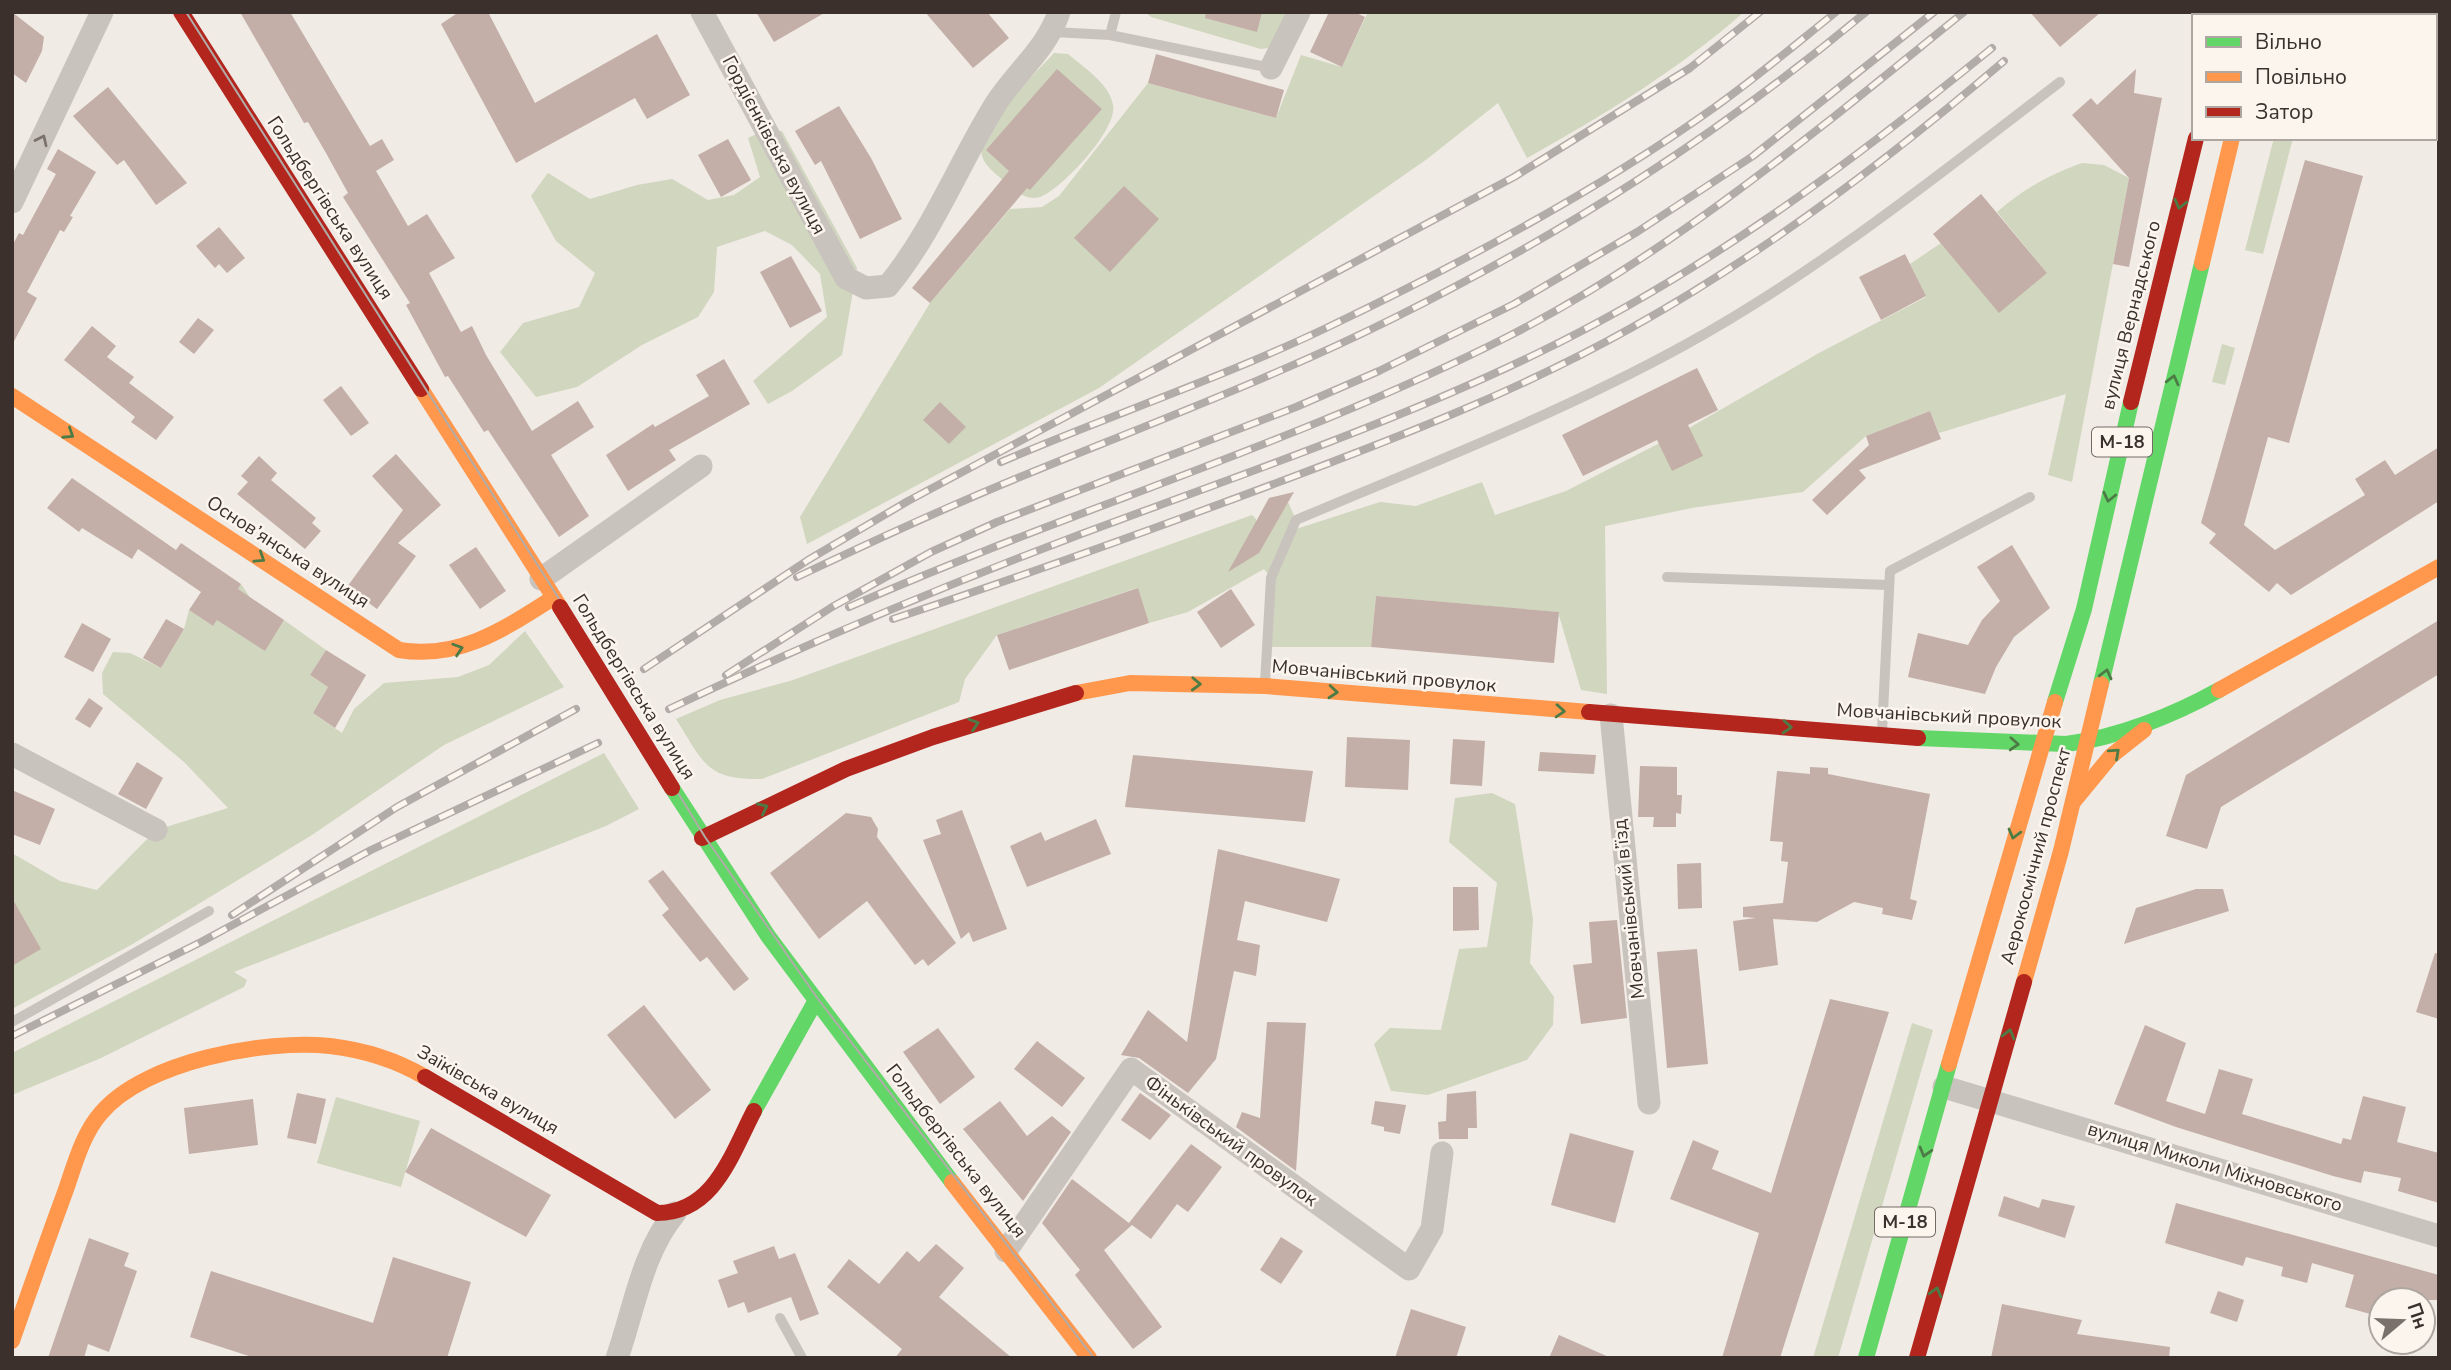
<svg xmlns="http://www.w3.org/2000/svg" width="2451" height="1370" viewBox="0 0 2451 1370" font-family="'Nunito Sans',sans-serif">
	<rect width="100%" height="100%" fill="#f0ebe5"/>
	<g fill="#d1d6bf">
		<path d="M1145,12H1287L1269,48L1261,49L1151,17Z"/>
		<path d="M1368,12H1744C1678,70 1604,115 1527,158L1498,103L1427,159L1099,388L807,544L800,517L930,303L1010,209L1042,207L1059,196L1148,83L1276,118L1301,55L1342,67Z"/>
		<path d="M1054,53L1068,54C1083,67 1110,84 1113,105C1118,129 1062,189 1040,197C1027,201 1016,191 1007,184C999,176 985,167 982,156C975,130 1037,72 1054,53Z"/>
		<path d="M766,129L782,131L857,268L842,355L792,391L768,404L753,381L827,317L820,274L792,245L765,231L717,247L714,292L698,317L642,345L577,387L536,397L500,352L523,323L579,307L595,273L556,241L531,196L548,173L590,199L637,185L672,179L708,200L734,195L760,177L748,138Z"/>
		<path d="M2274,138H2293L2263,254L2245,250Z"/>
		<path d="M2082,163L2104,165L2129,178L2072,482L2048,475L2066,394L1939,433L1930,411L1866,436L1803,492L1692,508L1605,526L1607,694L1581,690L1558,612L1376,596L1371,647H1268L1271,578L1264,569L1188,612L1149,623L1137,588L997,635L965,679L959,702L762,779C707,780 704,764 676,719L720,700L790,681L1252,515L1256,519L1258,553L1288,502L1296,520L1293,530L1380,502L1416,506L1482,482L1495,515L1566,491L1689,428L1819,353L1926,297L1910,264L1941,243L2047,273L1997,212C2024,189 2048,175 2082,163Z"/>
		<path d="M2222,344L2235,348L2225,385L2212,382Z"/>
		<path d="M241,584L249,596L265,650L284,620L326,650L310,675L328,687L313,713L342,733L354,709L384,683L458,677L489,665L525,631L564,687L444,745L312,835L131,945L12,1009V853L60,881L97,890L156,830L228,808L184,762L103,694L102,673L113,652L130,653L161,668L184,629L189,610L213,626Z"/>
		<path d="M604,753L639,809L606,826L234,972L247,980L244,987L101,1058L12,1095V1053Z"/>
		<path d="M1492,793L1515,804L1533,919L1530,963L1554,997L1553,1025L1527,1060L1428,1095L1391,1091L1374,1044L1390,1028L1441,1030L1459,949L1487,947L1497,883L1449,842L1455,798Z"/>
		<path d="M1912,1023L1933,1030L1838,1358H1813Z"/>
		<path d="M336,1097L420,1121L401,1187L317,1163Z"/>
	</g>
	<g fill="#c3afa7">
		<path d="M12,12L44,37L42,51L26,83L12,73Z"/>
		<path d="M240,12H290L370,146L382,139L394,160L376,171L408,226L427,214L455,258L429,273L461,332L472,326L486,355L532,431L578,401L594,427L551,455L589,516L559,537L488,430L484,432L448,376L445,377L406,305L410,303L343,197L348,193L326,153L308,122L304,123Z"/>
		<path d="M459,12H488L535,103L657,34L690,95L647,119L635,98L516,163L441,24Z"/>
		<path d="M756,12H826L774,42Z"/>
		<path d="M925,12H987L1009,38L973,68Z"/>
		<path d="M1206,12H1262L1257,32L1205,18Z"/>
		<path d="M1329,12H1354L1365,17L1342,67L1310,52Z"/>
		<path d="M2030,12H2101L2060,47Z"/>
		<path d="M1156,54L1284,90L1276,118L1148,83Z"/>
		<path d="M1057,69L1102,109L1030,190L1027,188L930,303L912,288L1009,171L986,150Z"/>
		<path d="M2136,69L2134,93L2162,98L2129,267L2113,264L2129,178L2072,115L2091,98L2097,105Z"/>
		<path d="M108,87L187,183L156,205L124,160L117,165L73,116Z"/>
		<path d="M839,106L871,158L902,219L860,239L821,161L815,165L795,131Z"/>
		<path d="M728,139L751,180L721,197L698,155Z"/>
		<path d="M58,149L96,172L70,216L73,217L64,232L60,230L27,292L37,298L12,345V246L19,233L23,235L56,174L47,169Z"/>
		<path d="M2305,160L2363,176L2289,443L2268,437L2244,525L2275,550L2365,495L2355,479L2385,460L2395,475L2439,447V501L2291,595L2277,583L2269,592L2209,543L2216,534L2201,523Z"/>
		<path d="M1124,186L1159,219L1110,272L1074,238Z"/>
		<path d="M1981,194L2047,273L1999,313L1933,234Z"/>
		<path d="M219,227L245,258L227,273L219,264L215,268L196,246Z"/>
		<path d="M1905,254L1926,296L1881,320L1859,277Z"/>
		<path d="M791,256L822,311L790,328L760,272Z"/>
		<path d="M198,318L214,330L194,354L179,342Z"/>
		<path d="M92,326L116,346L107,357L134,377L129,383L174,417L156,440L131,422L135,417L64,360Z"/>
		<path d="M724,359L750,404L669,450L676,460L628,491L606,455L653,424L655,427L709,396L696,375Z"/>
		<path d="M1697,368L1718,410L1688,425L1703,456L1672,471L1657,440L1583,476L1562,435Z"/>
		<path d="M341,386L369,423L351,436L323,400Z"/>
		<path d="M940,402L966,427L949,444L923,420Z"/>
		<path d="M1930,411L1941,439L1859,470L1866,478L1827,515L1812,500L1869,445L1866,436Z"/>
		<path d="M396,454L441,505L398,543L416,556L377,609L347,587L403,510L372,476Z"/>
		<path d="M259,456L277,473L271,480L316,518L312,523L321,531L305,549L237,494L248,482L241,476Z"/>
		<path d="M72,478L176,550L181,543L241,584L238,589L284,620L265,651L217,620L213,626L189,610L201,592L138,549L132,559L82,528L79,532L47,508Z"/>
		<path d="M1294,492L1259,553L1228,572L1269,498Z"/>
		<path d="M2012,545L2050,608L2014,637L1996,667L1985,694L1908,677L1918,633L1968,645L1982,620L2000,601L1977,567Z"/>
		<path d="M476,547L506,591L480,609L449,565Z"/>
		<path d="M1138,588L1149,623L1009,670L997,635Z"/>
		<path d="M1231,589L1255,625L1221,648L1197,612Z"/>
		<path d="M1376,596L1559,612L1554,663L1371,647Z"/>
		<path d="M166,619L184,629L161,668L143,658Z"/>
		<path d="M2439,620V674L2221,807L2207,849L2166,836L2186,775Z"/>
		<path d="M82,623L111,639L93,672L64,657Z"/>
		<path d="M326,650L366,675L335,728L313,713L328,687L310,675Z"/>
		<path d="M89,698L103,708L90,728L75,719Z"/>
		<path d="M1347,737L1410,740L1408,790L1345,787Z"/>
		<path d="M1453,739L1485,741L1482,786L1450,784Z"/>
		<path d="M1540,752L1596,755L1594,774L1538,771Z"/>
		<path d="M1133,755L1313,771L1305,822L1125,807Z"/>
		<path d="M137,762L163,778L146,809L118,794Z"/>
		<path d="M1640,766L1677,767V795H1682L1681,814L1676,813V827H1653L1654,817H1638Z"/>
		<path d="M1810,767L1828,768V774L1930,794L1910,899L1917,901L1912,920L1882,914L1883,908L1854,902L1817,922L1773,919L1778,965L1739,971L1733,921L1756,918L1743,917V907L1783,903L1788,862L1781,861L1783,842L1770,841L1777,771L1810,774Z"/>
		<path d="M12,790L55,809L40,845L12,834Z"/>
		<path d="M962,810L1007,929L973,942L969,932L961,939L923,840L941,834L936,820Z"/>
		<path d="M846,813L871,817L878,829L877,837L956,943L928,966L923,959L915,965L867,901L819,939L770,873Z"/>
		<path d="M1096,819L1111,854L1027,887L1010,846L1041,832L1045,841Z"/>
		<path d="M1218,849L1340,879L1327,922L1245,901L1237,940L1260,945L1256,976L1234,971L1216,1059L1188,1093L1139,1058L1121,1055L1148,1010L1187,1042Z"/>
		<path d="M1701,863L1702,908L1678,909L1677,864Z"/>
		<path d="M663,870L749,979L734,991L707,957L700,962L662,915L669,909L648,881Z"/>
		<path d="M1453,887H1478L1479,930L1453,931Z"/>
		<path d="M2196,889H2223L2229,911L2124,944L2136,908Z"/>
		<path d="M12,898L41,949L12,966Z"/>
		<path d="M1617,920L1627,1018L1581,1024L1573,965L1592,963L1589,922Z"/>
		<path d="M1697,949L1708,1064L1667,1068L1657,952Z"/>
		<path d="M2435,953L2439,954V1019L2416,1012Z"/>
		<path d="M1830,999L1889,1012L1780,1358H1722L1759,1233L1670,1199L1693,1140L1719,1151L1712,1169L1771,1193Z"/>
		<path d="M644,1005L711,1090L675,1119L607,1035Z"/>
		<path d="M1267,1022L1306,1023L1296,1171L1236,1127L1242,1112L1260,1118Z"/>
		<path d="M2145,1025L2186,1043L2166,1101L2205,1114L2219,1069L2253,1079L2242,1114L2341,1144L2343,1138L2351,1140L2363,1096L2406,1107L2397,1142L2439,1153V1203L2398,1191L2401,1178L2364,1171L2361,1183L2333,1176L2176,1127L2114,1104Z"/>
		<path d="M938,1028L975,1077L940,1104L903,1052Z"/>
		<path d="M1037,1041L1085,1078L1062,1107L1014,1069Z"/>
		<path d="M1476,1091L1477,1128H1468V1139H1439L1438,1122L1446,1121L1447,1094Z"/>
		<path d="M297,1093L326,1099L316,1144L287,1138Z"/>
		<path d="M1140,1093L1171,1115L1150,1140L1121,1120Z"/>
		<path d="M253,1099L258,1145L189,1154L184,1108Z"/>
		<path d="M1000,1101L1027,1136L1052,1116L1071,1132L1023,1201L963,1129Z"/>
		<path d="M1375,1101L1406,1105L1400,1134L1384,1131V1127L1371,1124Z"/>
		<path d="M431,1128L551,1195L526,1237L405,1172Z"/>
		<path d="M1570,1133L1634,1151L1615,1223L1551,1205Z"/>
		<path d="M1191,1144L1222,1167L1188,1212L1177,1204L1151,1239L1132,1225L1104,1250L1162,1327L1133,1349L1075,1275L1080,1270L1042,1223L1072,1179L1129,1223Z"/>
		<path d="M2004,1196L2039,1208L2042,1199L2075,1206L2065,1238L1998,1216Z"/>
		<path d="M2176,1203L2439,1275V1300H2381V1317L2345,1307L2354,1275L2312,1263L2307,1283L2281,1276L2283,1267L2246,1257L2243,1266L2165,1243Z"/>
		<path d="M1281,1237L1303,1251L1281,1284L1260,1270Z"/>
		<path d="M89,1238L129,1253L124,1266L137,1271L109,1352L88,1344L84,1358H48Z"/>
		<path d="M936,1244L964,1268L939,1297L1012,1358H895L902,1349L827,1287L849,1259L879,1284L907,1251L919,1262Z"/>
		<path d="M774,1246L779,1259L795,1253L819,1314L800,1321L791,1297L748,1313L744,1302L728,1308L718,1280L738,1273L733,1261Z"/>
		<path d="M393,1257L471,1282L447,1358H255L190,1337L211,1271L373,1323Z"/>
		<path d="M2218,1291L2244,1300L2237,1322L2210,1313Z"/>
		<path d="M2002,1304L2082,1320L2077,1334L2170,1347L2169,1358H1991Z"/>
		<path d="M1411,1309L1466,1327L1456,1358H1395Z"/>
		<path d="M1559,1335L1611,1358H1549Z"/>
	</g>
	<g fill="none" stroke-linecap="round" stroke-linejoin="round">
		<g stroke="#c9c3be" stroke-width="10">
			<path d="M1053,32L1110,35L1271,68"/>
			<path d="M1110,35L1116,12"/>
			<path d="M1667,577L1888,585"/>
			<path d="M1265,683L1271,578L1296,520C1426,465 1559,414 1683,346C1818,272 1938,175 2060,82"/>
			<path d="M1882,732L1890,571L2030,497"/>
			<path d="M12,1022L209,911"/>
			<path d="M780,1318L802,1358"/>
		</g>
		<g stroke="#c9c3be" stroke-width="23">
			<path d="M702,12L846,278L866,288L888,286C933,231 958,165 995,105C1015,73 1047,49 1059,12"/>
			<path d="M1271,68L1299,12"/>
			<path d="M12,202L102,12"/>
			<path d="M541,579L701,466"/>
			<path d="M1611,715L1649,1103"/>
			<path d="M12,754L156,830"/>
			<path d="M1944,1087L2439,1236"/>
			<path d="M1006,1251L1131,1069L1409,1269L1432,1229L1442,1153"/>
			<path d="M617,1358C634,1310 642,1252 675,1213"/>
		</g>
		<g stroke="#63d668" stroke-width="16">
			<path d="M2227,12V16"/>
			<path d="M2101,684L2202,263"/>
			<path d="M2055,702L2084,609L2131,402"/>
			<path d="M1918,738L2066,744C2117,738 2174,715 2219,690"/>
			<path d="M672,788L768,936L952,1182"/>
			<path d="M754,1111L815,1002"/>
			<path d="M1866,1358L1949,1064"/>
		</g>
		<g stroke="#ff974d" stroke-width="16">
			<path d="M2202,263L2232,138"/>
			<path d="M421,389L560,607"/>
			<path d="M12,396L399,650C459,660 504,629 553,598"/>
			<path d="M2219,690L2439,567"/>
			<path d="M1076,693L1130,683L1265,686L1589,712"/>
			<path d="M2074,801L2111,756L2144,730"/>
			<path d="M2024,982L2061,851L2101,684"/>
			<path d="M1949,1064L2055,702"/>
			<path d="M952,1182L1089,1358"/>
			<path d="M12,1341C29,1292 46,1244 64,1195C74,1168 81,1136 101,1113C145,1061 265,1039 330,1046C364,1050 396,1060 425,1077"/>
		</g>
		<g stroke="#b3261e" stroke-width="16">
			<path d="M181,12L421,389"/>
			<path d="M2262,16L2263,12"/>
			<path d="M2131,402L2196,138"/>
			<path d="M1589,712L1918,738"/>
			<path d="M702,838L846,769L933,737L1076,693"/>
			<path d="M425,1077L657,1213C714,1213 731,1155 754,1111"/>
			<path d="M1917,1358L2024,982"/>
		</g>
		<path stroke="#b1aca8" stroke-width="2" d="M186,12L563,605L705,837L818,999L1094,1358"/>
		<g stroke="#b1aca8" stroke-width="8">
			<g id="rail">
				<path d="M1001,462C1108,416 1219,379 1324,329C1454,267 1599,190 1715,107C1757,77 1796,44 1836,12"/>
				<path d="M797,577C871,542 944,508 1020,477C1146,425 1274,378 1396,317C1568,231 1718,135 1866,12"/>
				<path d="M849,607C1067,511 1299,443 1511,335C1676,250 1821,127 1964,12"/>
				<path d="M893,619C1023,576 1151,530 1279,482C1399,437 1519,391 1631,328C1764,254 1888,160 2004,61"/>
				<path d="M644,669L808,560L908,501L1514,177L1690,68L1760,12"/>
				<path d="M726,675L832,607L931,552L997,522L1296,407L1379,371L1514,304L1637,232L1753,156L1934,12"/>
				<path d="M669,709C826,634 988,567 1152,508C1283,460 1415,413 1540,352C1705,272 1851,163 1992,48"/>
				<path d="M232,915L397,807L576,709"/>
				<path d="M12,1036L201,942L371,850L598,743"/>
			</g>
		</g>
		<use href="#rail" stroke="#fbf5ee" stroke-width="5" stroke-dasharray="16" stroke-linecap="butt"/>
		<path stroke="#b3261e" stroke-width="16" d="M560,607L672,788"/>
	</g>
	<defs><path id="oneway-chevron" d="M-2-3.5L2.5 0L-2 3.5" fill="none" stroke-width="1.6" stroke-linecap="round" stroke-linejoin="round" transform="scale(1.75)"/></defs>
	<use stroke="#7b726d" href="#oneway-chevron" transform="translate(42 140) rotate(-65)"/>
	<g stroke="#4d7b46">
		<use href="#oneway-chevron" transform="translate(2180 204) rotate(104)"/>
		<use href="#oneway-chevron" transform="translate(2173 380) rotate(-76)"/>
		<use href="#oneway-chevron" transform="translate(69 434) rotate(33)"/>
		<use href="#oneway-chevron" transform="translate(2109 497) rotate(103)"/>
		<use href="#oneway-chevron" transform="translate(260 558) rotate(33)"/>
		<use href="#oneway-chevron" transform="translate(458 649) rotate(-18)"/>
		<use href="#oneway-chevron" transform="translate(2106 674) rotate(-76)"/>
		<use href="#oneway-chevron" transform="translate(1196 684) rotate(2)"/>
		<use href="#oneway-chevron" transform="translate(1333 692) rotate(5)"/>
		<use href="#oneway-chevron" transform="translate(1560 711) rotate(4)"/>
		<use href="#oneway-chevron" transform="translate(974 724) rotate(-18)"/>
		<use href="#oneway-chevron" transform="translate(1787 727) rotate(4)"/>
		<use href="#oneway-chevron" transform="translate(2014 744) rotate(3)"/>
		<use href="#oneway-chevron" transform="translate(2115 753) rotate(-42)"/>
		<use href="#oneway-chevron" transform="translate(763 808) rotate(-25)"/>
		<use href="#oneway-chevron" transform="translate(2014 834) rotate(105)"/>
		<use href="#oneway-chevron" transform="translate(2009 1034) rotate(-75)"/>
		<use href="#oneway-chevron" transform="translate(1925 1152) rotate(106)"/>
		<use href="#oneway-chevron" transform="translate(1936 1292) rotate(-74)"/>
	</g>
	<g text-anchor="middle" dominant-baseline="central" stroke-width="5" stroke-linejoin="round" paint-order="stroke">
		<g fill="#fbf5ee" stroke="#756b66" stroke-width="2">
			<rect x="2092" y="427.5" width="60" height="29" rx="5"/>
			<rect x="1875" y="1207.5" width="60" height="29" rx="5"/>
		</g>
		<g font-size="18" font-weight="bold" fill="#3b302b">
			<text x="2122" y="442">М-18</text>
			<text x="1905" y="1222">М-18</text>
		</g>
		<g font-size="19" fill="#3b302b" stroke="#fbf5ee">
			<text transform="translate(774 145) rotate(62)">Гордієнківська вулиця</text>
			<text transform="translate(330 208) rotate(57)">Гольдбергівська вулиця</text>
			<text transform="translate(2131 315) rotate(-76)">вулиця Вернадського</text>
			<text transform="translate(288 552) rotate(33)">Основ’янська вулиця</text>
			<text transform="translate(1384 676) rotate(5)">Мовчанівський провулок</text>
			<text transform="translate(634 687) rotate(58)">Гольдбергівська вулиця</text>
			<text transform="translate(1949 716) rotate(3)">Мовчанівський провулок</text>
			<text transform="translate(2036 856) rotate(-75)">Аерокосмічний проспект</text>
			<text transform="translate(1629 909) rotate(-96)">Мовчанівський в’їзд</text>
			<text transform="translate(488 1090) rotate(30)">Заїківська вулиця</text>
			<text transform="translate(1231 1141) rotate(36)">Фіньківський провулок</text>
			<text transform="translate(956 1151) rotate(52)">Гольдбергівська вулиця</text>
			<text transform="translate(2215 1167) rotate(17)">вулиця Миколи Міхновського</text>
		</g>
	</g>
	<rect width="2451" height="1370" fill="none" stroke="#3b302b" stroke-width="28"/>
	<rect x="2192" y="14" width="245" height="126" fill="#fbf5ee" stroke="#aea6a0" stroke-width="2"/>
	<rect x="2206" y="37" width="35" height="10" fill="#63d668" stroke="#aea6a0" stroke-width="2"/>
	<text x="2255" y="49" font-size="21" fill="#3b302b">Вільно</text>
	<rect x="2206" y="72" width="35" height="10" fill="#ff974d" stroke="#aea6a0" stroke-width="2"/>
	<text x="2255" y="84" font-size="21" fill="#3b302b">Повільно</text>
	<rect x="2206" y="107" width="35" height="10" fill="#b3261e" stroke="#aea6a0" stroke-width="2"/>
	<text x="2255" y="119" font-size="21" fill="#3b302b">Затор</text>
	<g transform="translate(2402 1321) rotate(71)"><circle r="33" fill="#fbf5ee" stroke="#aea6a0" stroke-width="2"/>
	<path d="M0-5L12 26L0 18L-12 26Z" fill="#7a716c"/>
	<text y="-10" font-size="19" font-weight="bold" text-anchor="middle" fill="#3b302b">Пн</text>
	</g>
</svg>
